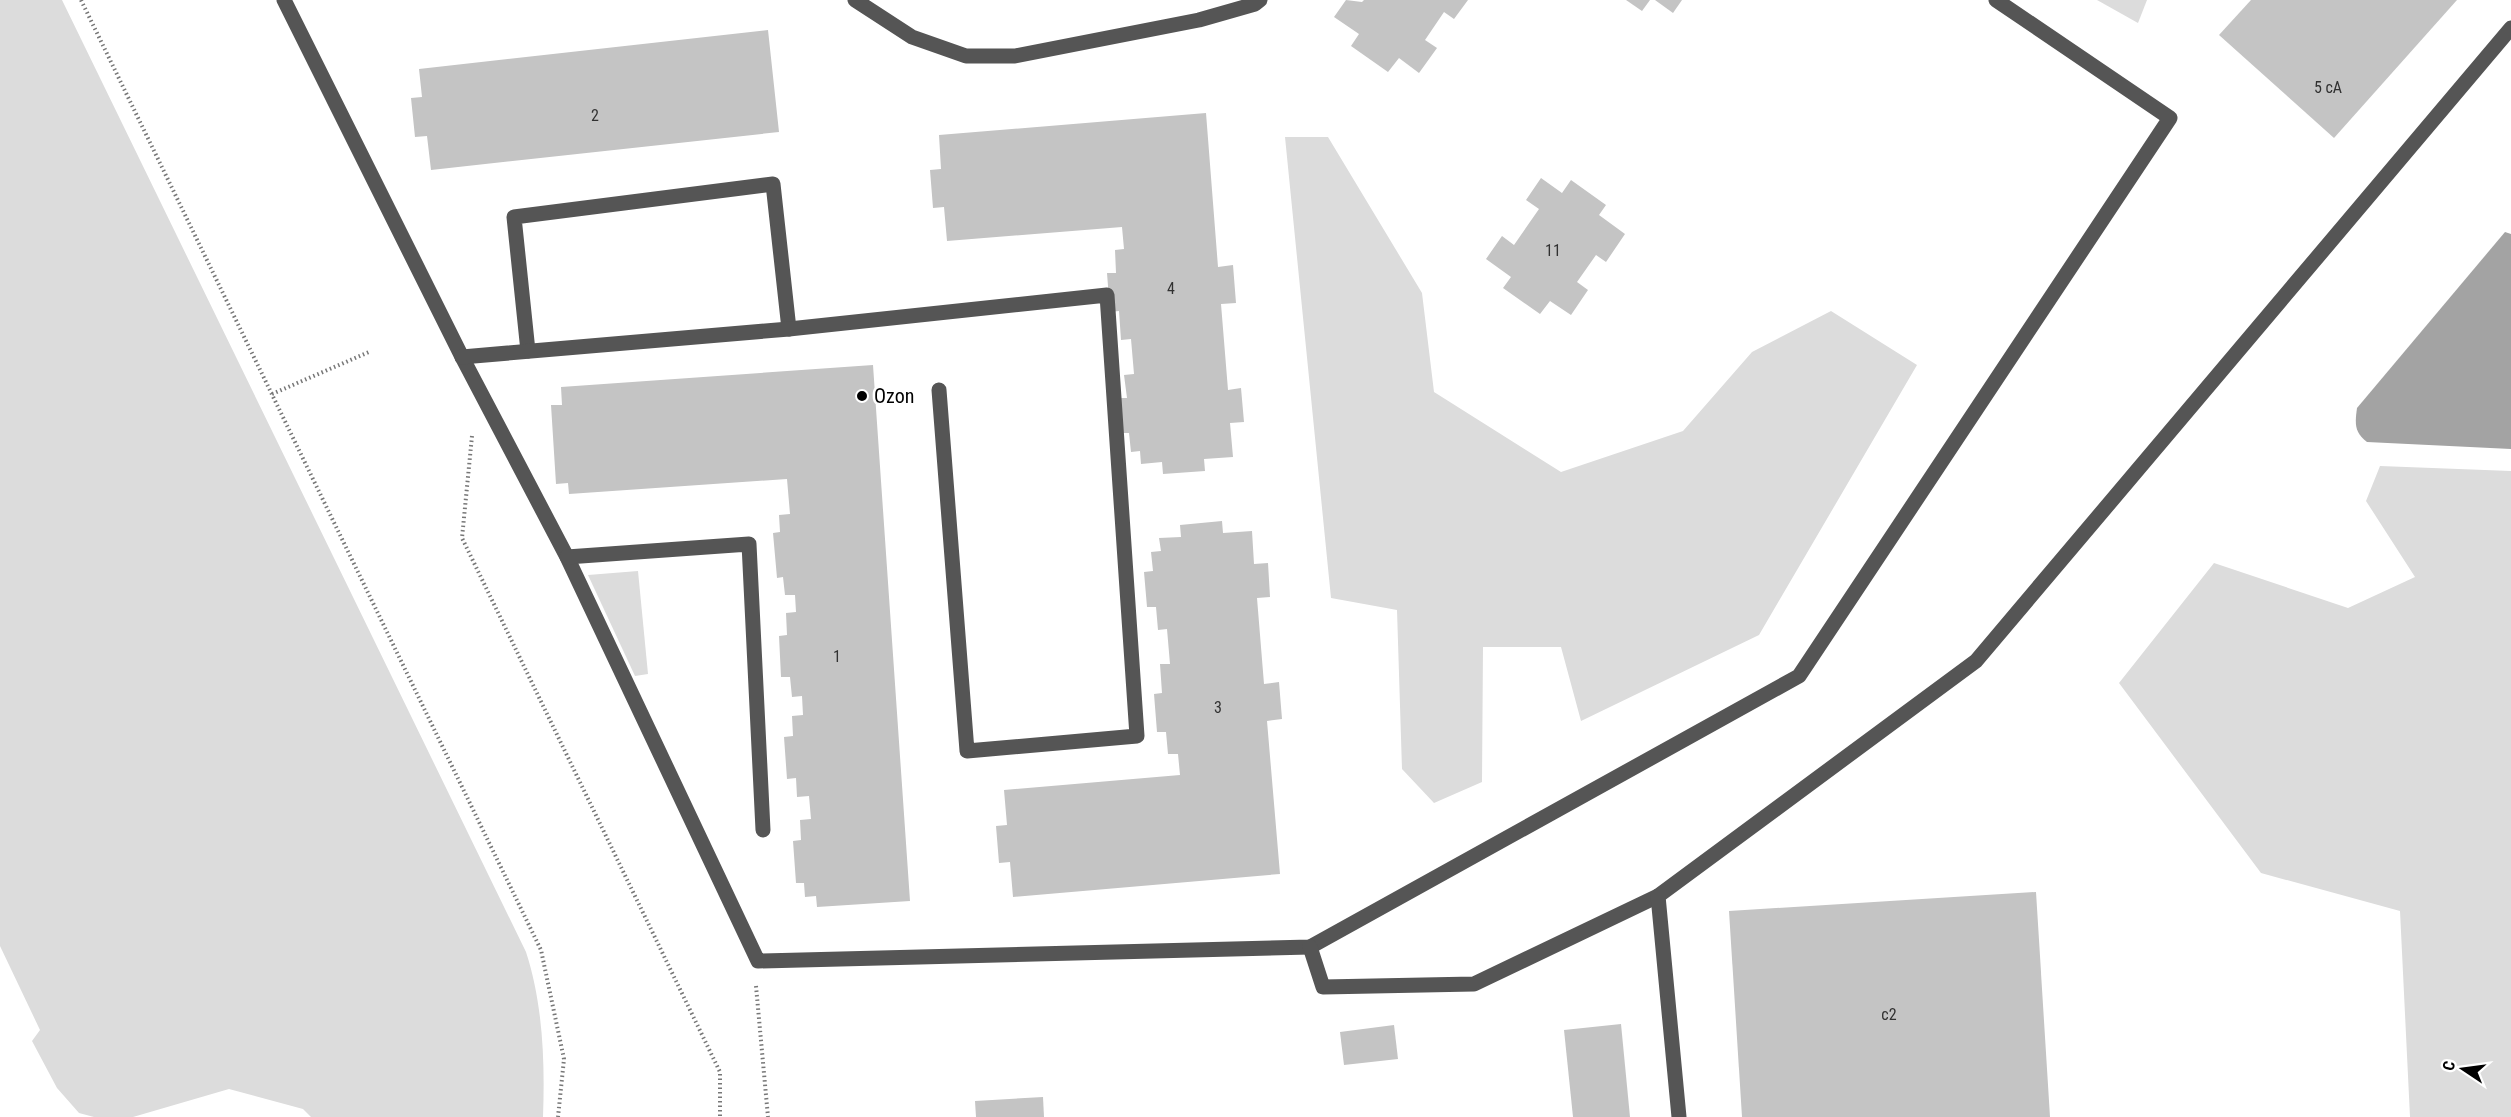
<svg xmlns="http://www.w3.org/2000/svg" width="2511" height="1117" viewBox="0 0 2511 1117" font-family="'Roboto Condensed',sans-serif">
	<rect width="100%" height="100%" fill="#fff"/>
	<g fill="#dcdcdc">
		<path d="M0,0H62L526,952C543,1004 545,1062 543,1117H311L303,1109L229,1089L133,1117H94L79,1113L57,1088L32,1041L40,1030L0,946Z"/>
		<path d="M2097,0H2147L2138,23Z"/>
		<path d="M1285,137H1328L1422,293L1434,392L1561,472L1683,431L1752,352L1831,311L1917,365L1759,635L1581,721L1561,647H1483L1482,782L1434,803L1402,769L1397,610L1331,598Z"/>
		<path d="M2380,466L2511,471V1117H2410L2400,911L2261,873L2119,683L2214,563L2348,608L2415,577L2366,501Z"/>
		<path d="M638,571L648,674L635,676L588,575Z"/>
	</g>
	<path fill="#a3a3a3" d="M2505,232L2511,234V449L2367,442C2354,432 2355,423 2357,408Z"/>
	<g fill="#c4c4c4">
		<path d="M1346,0L1362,2L1364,0H1468L1454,19L1444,12L1425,40L1437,48L1419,73L1399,58L1388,72L1351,46L1359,34L1334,17Z"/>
		<path d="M1626,0H1650L1642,11Z"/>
		<path d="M1655,0H1682L1673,13Z"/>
		<path d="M2251,0H2457L2334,138L2219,35Z"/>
		<path d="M768,30L779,132L431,170L427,136L415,137L411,98L422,97L419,69Z"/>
		<path d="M1206,113L1218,267L1233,265L1236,303L1221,304L1228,390L1241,388L1244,422L1230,423L1233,457L1204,459L1205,471L1163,474L1162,462L1141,464L1140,451L1131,452L1129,433H1120L1117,398H1127L1124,375L1134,374L1131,339L1121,340L1119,311L1110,312L1107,273H1116L1115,250L1124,249L1122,227L947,241L944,207L933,208L930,170L941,169L939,135Z"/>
		<path d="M1541,178L1562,193L1571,180L1606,205L1599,215L1625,234L1606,262L1596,255L1577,282L1588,290L1571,315L1550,301L1540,314L1503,288L1511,277L1486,259L1502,236L1514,245L1539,209L1526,200Z"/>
		<path d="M873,365L910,901L817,907L816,896L805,897L804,883H796L793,841L801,840L800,820L811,819L809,796L797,797L796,778L787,779L784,737L793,736L792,716L803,715L802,696L792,697L790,677H781L779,636L787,635L786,613L796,612L795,595H785L783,577L777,578L773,533L780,532L779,515L790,514L787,479L569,494L568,483L556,484L551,405H562L561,387Z"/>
		<path d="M1222,521L1223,533L1252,531L1254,564L1268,563L1270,597L1257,598L1264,684L1279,682L1282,719L1267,721L1280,874L1013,897L1010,862L999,863L996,826L1007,825L1004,790L1180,775L1178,754H1168L1166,732H1157L1154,694L1162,693L1160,664H1170L1167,629L1158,630L1156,607H1147L1144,572L1153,571L1151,552L1161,551L1159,538L1181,537L1180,525Z"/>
		<path d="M2036,892L2050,1117H1742L1729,911Z"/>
		<path d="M1621,1024L1630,1117H1573L1564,1030Z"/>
		<path d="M1394,1025L1398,1059L1344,1065L1340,1032Z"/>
		<path d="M1043,1097L1044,1117H976L975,1101Z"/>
	</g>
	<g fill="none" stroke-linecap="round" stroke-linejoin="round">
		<g stroke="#777" stroke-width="4" stroke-dasharray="1.5 3" stroke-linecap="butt">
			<path d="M81,0L541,950L564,1059L558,1117"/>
			<path d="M272,394L369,352"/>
			<path d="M472,436L462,538L720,1072V1117"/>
			<path d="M756,986L768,1117"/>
		</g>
		<g stroke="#555" stroke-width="15">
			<path d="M284,0L462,357L567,557L758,961L1310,947L1799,676L2170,118L1996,0"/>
			<path d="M855,0L912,37L966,56H1015L1199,20L1255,4L1260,0"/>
			<path d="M528,351L514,217L773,184L789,329"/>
			<path d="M462,357L789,329L1107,295L1137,736L967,751L939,390"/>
			<path d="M567,557L749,544L763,830"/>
			<path d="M1310,947L1323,987L1474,984L1658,896"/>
			<path d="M1679,1117L1658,896L1976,661L2511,28"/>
		</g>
	</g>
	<circle fill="#000" stroke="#fff" stroke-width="2" cx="862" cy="396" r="6"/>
	<g text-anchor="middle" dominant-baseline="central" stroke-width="5" stroke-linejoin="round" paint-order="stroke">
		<g font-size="16" fill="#313131">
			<text x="2328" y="87">5 сА</text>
			<text x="595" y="115">2</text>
			<text x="1553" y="250">11</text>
			<text x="1171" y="288">4</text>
			<text x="837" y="656">1</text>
			<text x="1218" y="707">3</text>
			<text x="1889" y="1014">с2</text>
		</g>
		<g font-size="20" fill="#000" stroke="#fff" text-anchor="start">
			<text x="874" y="396">Ozon</text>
		</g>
	</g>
	<g transform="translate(2463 1069) rotate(283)" stroke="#ffffff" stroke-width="4.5" paint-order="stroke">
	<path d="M0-4.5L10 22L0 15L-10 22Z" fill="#000000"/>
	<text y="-9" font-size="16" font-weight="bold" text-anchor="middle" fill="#000000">С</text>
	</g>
</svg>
